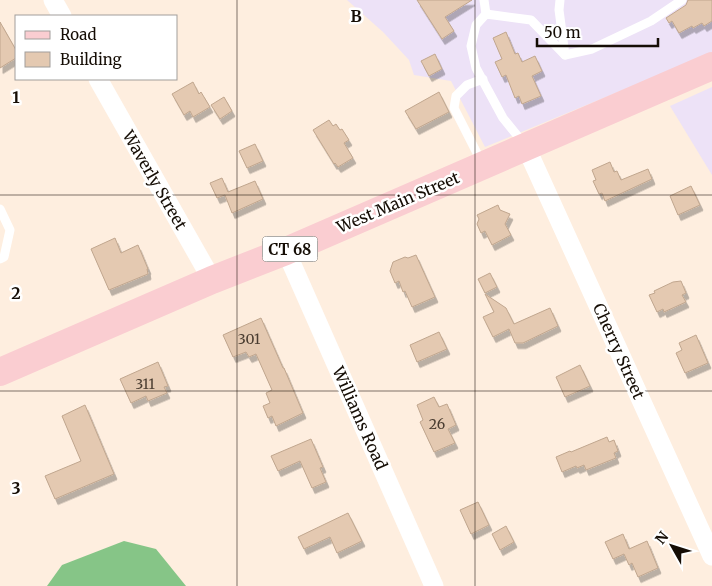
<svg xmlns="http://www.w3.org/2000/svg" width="712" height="586" viewBox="0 0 712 586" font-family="Merriweather,serif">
	<defs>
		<filter id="shadow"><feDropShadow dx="3" dy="5.5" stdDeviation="0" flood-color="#0004"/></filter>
	</defs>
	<rect width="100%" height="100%" fill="#feeedf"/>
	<g fill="#ede2f7">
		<path d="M347,0H712V53L485,147L451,81L414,75L409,60L383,32Z"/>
		<path d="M712,87V175L670,106Z"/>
	</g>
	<path fill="#86c587" d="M124,541L156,549L186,586H47L62,565Z"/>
	<g fill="#e4c9b1" stroke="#c0a68e" filter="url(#shadow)">
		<path d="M417,0H472L445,17L454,31L442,39Z"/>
		<path d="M688,0H712V21L704,26L702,23L693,28L692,26L679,33L672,21L669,23L666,18L686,5Z"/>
		<path d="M0,22L16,50V58L0,68Z"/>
		<path d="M506,32L515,54L518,53L522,62L535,56L542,71L532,76L541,96L522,104L519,96L515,98L506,75L502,77L495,62L502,59L493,38Z"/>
		<path d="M435,54L442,69L429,76L421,61Z"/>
		<path d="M193,82L199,94L201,92L210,107L193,117L190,111L184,115L172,94Z"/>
		<path d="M439,92L449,112L416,129L405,111Z"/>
		<path d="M224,97L232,111L220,119L211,105Z"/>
		<path d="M329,120L333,126L336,124L340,130L342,129L349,140L344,143L353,158L338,167L335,163L334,164L313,130Z"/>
		<path d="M255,144L263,161L247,168L239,151Z"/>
		<path d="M610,162L614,172L617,171L621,180L648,169L652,179L605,201L602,193L599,194L593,181L596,180L592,170Z"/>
		<path d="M222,178L228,192L255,181L263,199L232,213L225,195L217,198L210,183Z"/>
		<path d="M691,186L700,205L678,215L670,196Z"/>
		<path d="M498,205L500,210L510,214L505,224L511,235L492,245L485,231L481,233L477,224L479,219L477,215Z"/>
		<path d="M115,238L121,253L138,245L148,269H147L148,274L109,290L91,249Z"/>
		<path d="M416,255L435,297L412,307L405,291L403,292L399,281L395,283L390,271L393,262L405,257L408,258Z"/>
		<path d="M490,273L497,287L485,293L478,279Z"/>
		<path d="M681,281L686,293L682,295L686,302L664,312L663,309L657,312L649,295L655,293L654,291L673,282Z"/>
		<path d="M485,294L506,308L514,324L550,308L558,326L523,343H515L509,329L493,337L483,317L494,312Z"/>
		<path d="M261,318L283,368H284L303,413L276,426L272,416L268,418L263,406L270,403L266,393L272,390L256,354L249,357L246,352L233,357L223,335Z"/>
		<path d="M439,332L447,349L417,362L410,345Z"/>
		<path d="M696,335L708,363L685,373L676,353L682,350L679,343Z"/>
		<path d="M158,362L168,386L164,387L167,393L148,401L146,396L131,403L120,379Z"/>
		<path d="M580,365L590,386L565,397L556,377Z"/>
		<path d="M434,397L439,407L447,404L456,425L448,429L455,443L434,452L420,422L423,420L417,405Z"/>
		<path d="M85,405L114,474L55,499L45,476L81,461L62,416Z"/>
		<path d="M607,437L609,442L614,440L618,451L614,453L616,458L586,470L584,465L577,468L576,466L562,472L556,457L570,451L571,452Z"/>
		<path d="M311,439L323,467L320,468L326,482L312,488L300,461L278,471L271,456Z"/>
		<path d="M478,502L489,525L471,534L460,510Z"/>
		<path d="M348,513L362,541L337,553L330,537L304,549L298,537Z"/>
		<path d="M506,526L514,542L500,550L492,534Z"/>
		<path d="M623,534L629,549L647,541L658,568L638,577L632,563L629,565L624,554L613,559L605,542Z"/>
	</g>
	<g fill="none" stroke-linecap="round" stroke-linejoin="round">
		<g stroke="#fff" stroke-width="9">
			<path d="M484,0L486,14"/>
			<path d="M560,0L559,10L565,55"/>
			<path d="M525,145L503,118L476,68L471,46L476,25L486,14L531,20L565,55L592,49L651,21L682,0"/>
			<path d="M482,163L454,108L456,96L467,85L483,79"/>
			<path d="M0,209L10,230L4,257L0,259"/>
		</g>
		<g stroke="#fff" stroke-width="19">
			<path d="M53,0L62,16"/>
			<path d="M98,79L212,280"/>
			<path d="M526,147L712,556"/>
			<path d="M286,251L434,586"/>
		</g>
		<path stroke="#facdd1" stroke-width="28" d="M0,372L212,280L286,251L712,66"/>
	</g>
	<path fill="none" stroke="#150d05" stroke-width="1" stroke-opacity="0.55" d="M237,0V586M475,0V586M0,195H712M0,391H712"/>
	<g text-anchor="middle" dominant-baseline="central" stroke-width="5" stroke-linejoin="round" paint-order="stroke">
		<g font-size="14" fill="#493c30">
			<text x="249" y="339">301</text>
			<text x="145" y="384">311</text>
			<text x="437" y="424">26</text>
		</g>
		<rect fill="#fff" stroke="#5b5650" stroke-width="1" x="262.5" y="236.5" width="55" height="25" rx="4"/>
		<g font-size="15" font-weight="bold" fill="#150d05">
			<text x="290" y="249">CT 68</text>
		</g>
		<g font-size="16" fill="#150d05" stroke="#fff">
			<text transform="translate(155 180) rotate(60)">Waverly Street</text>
			<text transform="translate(398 202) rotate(-23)">West Main Street</text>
			<text transform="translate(619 351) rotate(66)">Cherry Street</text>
			<text transform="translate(360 418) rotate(66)">Williams Road</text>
		</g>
	</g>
	<g font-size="16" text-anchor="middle" font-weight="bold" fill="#150d05" stroke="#fff" stroke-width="5" stroke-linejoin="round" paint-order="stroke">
		<text x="356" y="22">B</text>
		<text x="16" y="103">1</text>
		<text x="16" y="299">2</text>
		<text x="16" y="494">3</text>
	</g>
	<rect x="15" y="15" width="162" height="65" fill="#ffffff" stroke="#a19e9b"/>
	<rect x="25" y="31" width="25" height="8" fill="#facdd1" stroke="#a19e9b"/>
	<text x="60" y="40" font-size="15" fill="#150d05">Road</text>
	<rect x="25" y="52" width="25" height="15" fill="#e4c9b1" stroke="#a19e9b"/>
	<text x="60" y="65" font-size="15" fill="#150d05">Building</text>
	<g transform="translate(672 546) rotate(309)" stroke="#ffffff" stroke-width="4" paint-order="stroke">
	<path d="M0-4L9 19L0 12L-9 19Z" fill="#150d05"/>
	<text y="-8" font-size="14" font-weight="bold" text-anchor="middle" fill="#150d05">N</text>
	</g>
	<path d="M537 38v8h121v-8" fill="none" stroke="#150d05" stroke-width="2.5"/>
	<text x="544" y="38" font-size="15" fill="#150d05" stroke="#ffffff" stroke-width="4" paint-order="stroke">50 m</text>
</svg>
